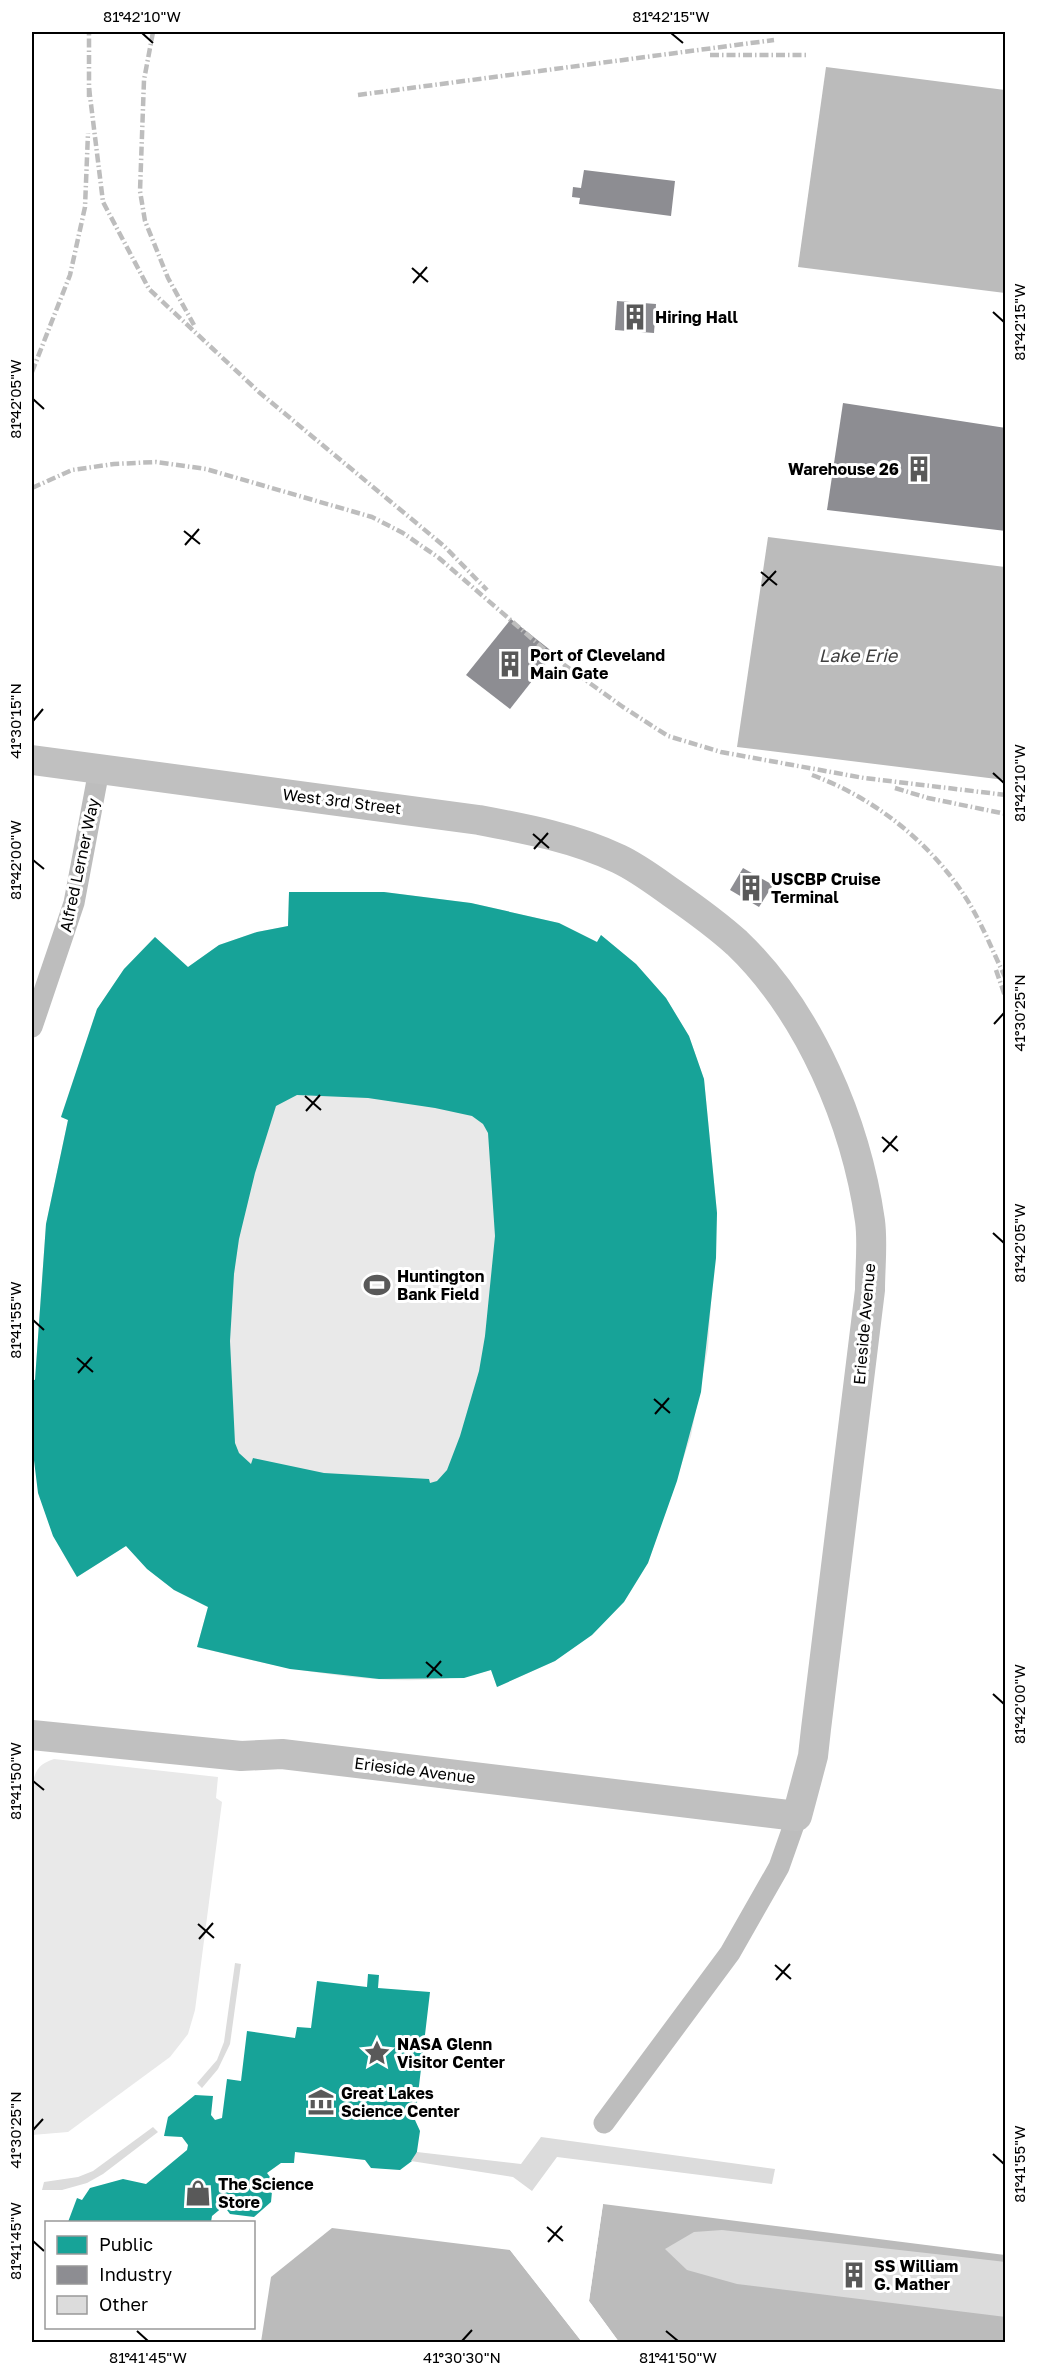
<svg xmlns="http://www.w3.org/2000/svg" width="1037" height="2374" viewBox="0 0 1037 2374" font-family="'Golos Text',sans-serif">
	<rect width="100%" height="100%" fill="#fff"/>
	<g fill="#e9e9e9">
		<path d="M289,892H384L471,903L559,923L597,942L601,935L636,964L666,998L689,1036L704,1079L717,1213L708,1348L691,1436L648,1563L555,1661L497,1687L491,1670C407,1695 282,1669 197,1647L208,1607C175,1591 151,1573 126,1546L77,1577C32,1506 32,1461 32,1380L35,1379L46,1224L68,1120L61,1117L97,1009L124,969L155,937L188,967L219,945L257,932L288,926Z"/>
		<path d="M54,1759L218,1777L216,1798L222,1802L195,2010L188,2034L170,2057L68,2132L32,2135V1791C34,1773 36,1765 54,1759Z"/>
	</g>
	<g fill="#bbb">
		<path d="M826,67L1005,90V293L798,267Z"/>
		<path d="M768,537L1005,567V780L737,747Z"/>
		<path d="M603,2204L1005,2255V2342H619L589,2301Z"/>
		<path d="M332,2228L510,2250L582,2342H261L271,2277Z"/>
	</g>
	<g fill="#fff">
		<path d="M600,2204H603L589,2301L619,2342H615L586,2302Z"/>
		<path d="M512,2247L584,2341L585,2342H582L510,2250Z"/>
	</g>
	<g fill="#17a398" fill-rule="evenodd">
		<path d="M289,892H384L471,903L559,923L597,942L601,935L636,964L666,998L689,1036L704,1079L717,1213L716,1258L701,1392L677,1481L648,1563L624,1602L592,1635L555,1661L497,1687L491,1670L464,1678L379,1679L290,1669L197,1647L208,1607L174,1590L147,1569L126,1546L77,1577L53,1536L38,1493L32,1444V1380H35L46,1224L68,1120L61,1117L97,1009L124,969L155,937L188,967L219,945L257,932L288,926ZM297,1095L368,1098L435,1108L472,1116L483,1124L488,1133L495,1236L485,1336L479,1371L460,1436L447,1470L437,1481L430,1483L429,1479L324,1473L253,1458L251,1464L239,1453L235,1443L230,1341L234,1274L239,1239L255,1173L276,1106Z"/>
		<path d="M368,1974L379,1975L378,1988L430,1992L415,2120L420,2131L416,2158L400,2170L371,2168L365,2160L295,2152L294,2163H281L267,2173L273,2181L271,2202L254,2217L230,2214L224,2206L212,2216L211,2222H68L77,2198L82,2200L90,2188L123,2179L146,2184L187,2150L188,2145L182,2137L164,2136L168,2117L195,2095L213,2096L211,2115L215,2120L222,2118L227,2079L241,2081L247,2031L295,2038L297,2027L311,2028L317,1981L367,1987Z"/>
	</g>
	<g fill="#8d8d92">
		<path d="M584,170L675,181L671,216L579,204L580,198L572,197L573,187L581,188Z"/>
		<path d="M617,301L656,304L654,333L615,330Z"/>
		<path d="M843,403L1006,428V531L827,510Z"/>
		<path d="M511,619L554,653L510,709L466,675Z"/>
		<path d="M743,868L773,885L759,907L730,890Z"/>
	</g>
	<g fill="#dcdcdc">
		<path d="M235,1963L241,1964L230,2044L218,2069L202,2088L197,2083L217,2060L224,2042Z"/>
		<path d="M153,2127L158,2132L103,2174L87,2183L62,2190H42L44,2182L78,2177L93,2171Z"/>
		<path d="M541,2137L775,2169L772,2184L557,2157L532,2191L513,2177L411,2161L417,2152L521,2164Z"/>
		<path d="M722,2230L1006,2262V2317L737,2284L687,2270L665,2249L694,2232Z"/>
	</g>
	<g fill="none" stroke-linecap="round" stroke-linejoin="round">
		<g stroke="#bdbdbd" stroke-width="21">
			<path d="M32,1027L74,903L99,770"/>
			<path d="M604,2123L730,1953L779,1867L797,1816"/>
		</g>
		<path stroke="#c0c0c0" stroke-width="30" d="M32,760L479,820C527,829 575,838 619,859C638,868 655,881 672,893C695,909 717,925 737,943C810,1013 856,1123 870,1221C873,1243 870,1267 870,1290L816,1729L813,1756L797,1816L282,1754L241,1756L32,1735"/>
		<g stroke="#bdbdbd" stroke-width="4.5" stroke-dasharray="9 3 1.5 3" stroke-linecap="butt">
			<path d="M153,32L144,80L140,191L145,221L168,278L194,325"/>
			<path d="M710,55H806"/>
			<path d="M89,88L103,202L149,289L260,393L444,546L487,590"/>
			<path d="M358,95L774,40"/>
			<path d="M89,97V32"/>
			<path d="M32,372L70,275L85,207L88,133"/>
			<path d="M32,488L72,470L114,464L156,462L206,469L372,517L403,533L439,558L552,656L623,707L668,736L721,752L864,778L1006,795"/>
			<path d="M812,775C872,797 926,839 962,892C980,918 992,950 1006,979"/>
			<path d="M895,788L928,798L1006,814"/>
			<path d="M996,970L1006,999"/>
		</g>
	</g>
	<path fill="none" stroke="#000" stroke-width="2" d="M142,33L153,43M671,33L683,43M412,268L428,282M413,283L427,267M993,312L1004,322M33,399L44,409M184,531L200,544M185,545L199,529M761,572L777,585M762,586L776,571M33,721L43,709M993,773L1004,783M533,834L549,848M534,849L548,833M33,860L44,869M994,1024L1004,1013M305,1096L321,1110M306,1111L320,1095M882,1137L898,1151M883,1152L897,1136M993,1233L1004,1243M33,1320L44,1330M77,1358L93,1372M78,1373L92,1357M654,1399L670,1413M655,1414L669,1398M426,1662L442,1676M427,1677L441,1661M993,1694L1004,1704M33,1781L44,1790M198,1924L214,1938M199,1939L213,1923M775,1965L791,1979M776,1980L790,1964M33,2130L43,2119M993,2154L1004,2164M547,2227L563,2241M33,2241L44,2251M548,2242L562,2226M137,2331L148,2341M666,2331L678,2341M462,2341L472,2330"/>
	<defs>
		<g id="building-bare" transform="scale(2.07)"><path d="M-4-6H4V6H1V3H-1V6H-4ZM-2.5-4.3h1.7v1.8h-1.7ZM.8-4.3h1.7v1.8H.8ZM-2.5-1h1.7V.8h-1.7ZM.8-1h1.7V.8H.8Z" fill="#595959" stroke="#fff" stroke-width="2.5" paint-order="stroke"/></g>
		<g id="stadium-bare" transform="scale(2.07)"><path d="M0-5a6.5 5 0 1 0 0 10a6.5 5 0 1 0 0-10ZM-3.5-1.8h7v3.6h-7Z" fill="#595959" stroke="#fff" stroke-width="2.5" paint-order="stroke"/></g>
		<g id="sight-bare" transform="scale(2.07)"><path d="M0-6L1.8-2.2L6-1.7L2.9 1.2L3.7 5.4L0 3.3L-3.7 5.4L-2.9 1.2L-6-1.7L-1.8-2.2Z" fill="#595959" stroke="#fff" stroke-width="2.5" paint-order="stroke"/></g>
		<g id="museum-bare" transform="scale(2.07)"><path d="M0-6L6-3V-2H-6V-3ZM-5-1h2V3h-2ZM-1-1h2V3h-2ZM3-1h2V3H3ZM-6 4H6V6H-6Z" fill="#595959" stroke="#fff" stroke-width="2.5" paint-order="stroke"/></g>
		<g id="shop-bare" transform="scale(2.07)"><path d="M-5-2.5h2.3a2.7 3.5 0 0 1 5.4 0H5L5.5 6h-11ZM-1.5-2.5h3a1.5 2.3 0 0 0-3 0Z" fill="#595959" stroke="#fff" stroke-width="2.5" paint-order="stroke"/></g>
	</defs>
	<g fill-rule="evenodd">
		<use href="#building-bare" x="635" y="317"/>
		<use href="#building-bare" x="919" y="469"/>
		<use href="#building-bare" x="510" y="664"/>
		<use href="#building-bare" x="751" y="888"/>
		<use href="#stadium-bare" x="377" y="1285"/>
		<use href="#sight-bare" x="377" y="2053"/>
		<use href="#museum-bare" x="321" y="2102"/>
		<use href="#shop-bare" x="198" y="2193"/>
		<use href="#building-bare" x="854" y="2275"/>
	</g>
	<g text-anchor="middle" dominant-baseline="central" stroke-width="6" stroke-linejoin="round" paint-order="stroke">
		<g font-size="16" font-weight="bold" fill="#000" stroke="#fff" text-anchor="start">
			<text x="655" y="317">Hiring Hall</text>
			<text x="899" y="469" text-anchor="end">Warehouse 26</text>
			<text x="530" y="655">Port of Cleveland<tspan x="530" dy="18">Main Gate</tspan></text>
			<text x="771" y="879">USCBP Cruise<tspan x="771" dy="18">Terminal</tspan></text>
			<text x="397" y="1276">Huntington<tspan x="397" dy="18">Bank Field</tspan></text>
			<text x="397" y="2044">NASA Glenn<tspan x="397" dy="18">Visitor Center</tspan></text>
			<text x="341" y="2093">Great Lakes<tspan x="341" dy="18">Science Center</tspan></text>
			<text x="218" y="2184">The Science<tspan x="218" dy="18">Store</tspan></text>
			<text x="874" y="2266">SS William<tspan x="874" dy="18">G. Mather</tspan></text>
		</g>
		<g font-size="16" fill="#000" stroke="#fff">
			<text transform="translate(342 801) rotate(7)">West 3rd Street</text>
			<text transform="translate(79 865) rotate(-78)">Alfred Lerner Way</text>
			<text transform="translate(864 1324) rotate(-85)">Erieside Avenue</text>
			<text transform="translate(415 1770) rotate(7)">Erieside Avenue</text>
		</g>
		<g font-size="18" font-style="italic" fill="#3f3f3f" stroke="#fff">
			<text x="858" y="655">Lake Erie</text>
		</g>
	</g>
	<rect width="1037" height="2374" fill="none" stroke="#ffffff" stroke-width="66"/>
	<rect x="45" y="2221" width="210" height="108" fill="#ffffff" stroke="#999999" stroke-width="1.5"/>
	<rect x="57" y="2236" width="30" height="18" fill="#17a398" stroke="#999999" stroke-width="1.5"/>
	<text x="99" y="2251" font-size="18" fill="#000000">Public</text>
	<rect x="57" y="2266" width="30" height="18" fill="#8d8d92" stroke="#999999" stroke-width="1.5"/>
	<text x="99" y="2281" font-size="18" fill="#000000">Industry</text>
	<rect x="57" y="2296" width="30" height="18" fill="#dcdcdc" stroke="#999999" stroke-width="1.5"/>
	<text x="99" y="2311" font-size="18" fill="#000000">Other</text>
	<rect x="33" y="33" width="971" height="2308" fill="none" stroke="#000" stroke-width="2"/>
	<g font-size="15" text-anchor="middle" fill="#000">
		<text x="142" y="22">81°42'10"W</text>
		<text x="671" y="22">81°42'15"W</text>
		<text transform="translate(1020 322) rotate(-90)" y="5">81°42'15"W</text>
		<text transform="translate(16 399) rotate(-90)" y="5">81°42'05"W</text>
		<text transform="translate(16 721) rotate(-90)" y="5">41°30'15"N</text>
		<text transform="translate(1020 783) rotate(-90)" y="5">81°42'10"W</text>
		<text transform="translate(16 860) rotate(-90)" y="5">81°42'00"W</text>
		<text transform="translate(1020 1013) rotate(-90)" y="5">41°30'25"N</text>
		<text transform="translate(1020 1243) rotate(-90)" y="5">81°42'05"W</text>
		<text transform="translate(16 1320) rotate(-90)" y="5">81°41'55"W</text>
		<text transform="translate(1020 1704) rotate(-90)" y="5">81°42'00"W</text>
		<text transform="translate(16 1781) rotate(-90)" y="5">81°41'50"W</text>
		<text transform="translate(16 2130) rotate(-90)" y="5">41°30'25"N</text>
		<text transform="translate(1020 2164) rotate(-90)" y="5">81°41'55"W</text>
		<text transform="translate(16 2241) rotate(-90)" y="5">81°41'45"W</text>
		<text x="148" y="2363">81°41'45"W</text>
		<text x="462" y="2363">41°30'30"N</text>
		<text x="678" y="2363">81°41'50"W</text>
	</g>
</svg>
